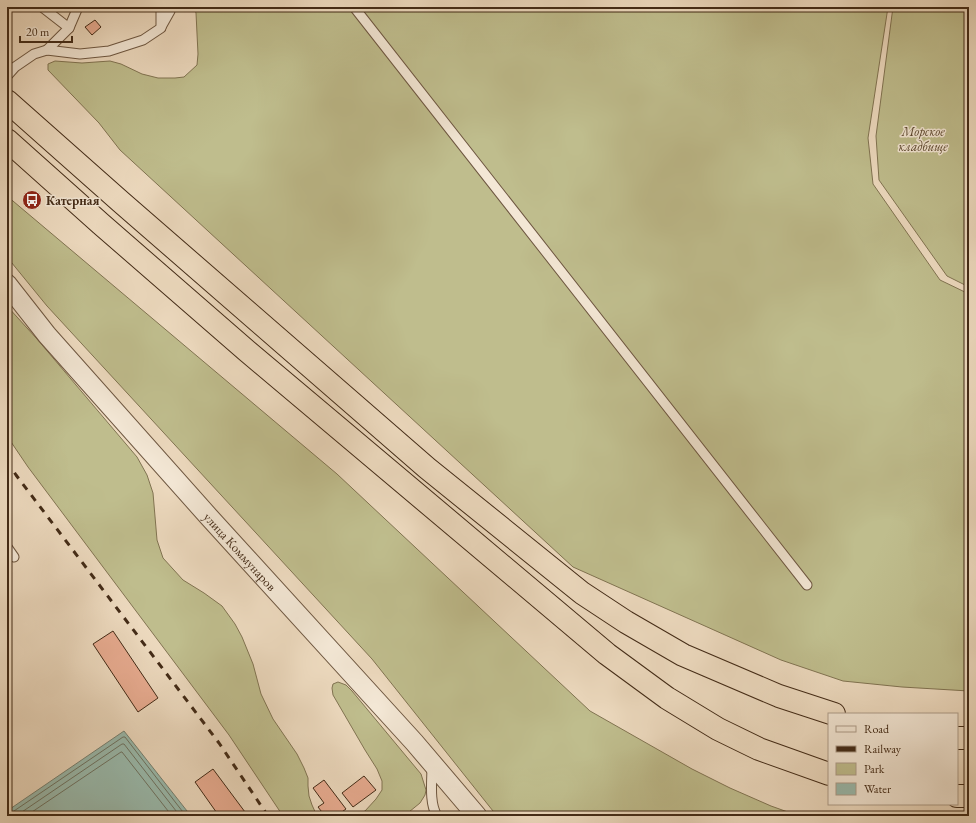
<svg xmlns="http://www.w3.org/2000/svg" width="976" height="823" viewBox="0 0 976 823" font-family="'EB Garamond',serif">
	<rect width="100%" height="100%" fill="#eddabf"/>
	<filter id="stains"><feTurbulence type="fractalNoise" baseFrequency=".005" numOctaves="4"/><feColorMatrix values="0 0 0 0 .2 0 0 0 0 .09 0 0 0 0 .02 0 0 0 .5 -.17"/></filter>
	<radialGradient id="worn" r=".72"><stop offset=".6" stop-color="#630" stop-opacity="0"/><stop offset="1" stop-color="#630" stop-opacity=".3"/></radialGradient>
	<g fill="#bfbd8d" stroke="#817452">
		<path d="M194,7H888L868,138L873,184L940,280L969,294V691L902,687L843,681L781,660L573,567L120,150L99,123L48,70V64L55,61L82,63L110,61L121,64L142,74L158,78H175L184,77L197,65L198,54L196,13Z"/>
		<path d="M893,7H969V287L947,276L879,180L876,136Z"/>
		<path d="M7,196L337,474L590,711L692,769L730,788L771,806L799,816H497L372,659L47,306L7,257Z"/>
		<path d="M7,306L37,339L137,457L147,475L153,493L157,540L163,558L183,580L204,593L222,606L235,624L242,637L253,664L261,694L273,719L297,754L304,768L308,778V786L309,796L312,805L317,816H283L229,735L28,467L7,436Z"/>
		<path d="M338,682L346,685L352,691L421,774L426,790L425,795L420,803L404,816H354L365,811L376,799L382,790V781L377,769L365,750L333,695L332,688L333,684Z"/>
	</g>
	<path fill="#9abbae" stroke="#778172" d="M124,731L191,816H7V811Z"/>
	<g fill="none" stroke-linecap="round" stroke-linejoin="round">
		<g stroke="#6e7362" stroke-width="1">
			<path d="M7,814L11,813L123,737H125L186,816"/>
			<path d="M16,816L122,744H124L180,816"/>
			<path d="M26,816L121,752H122L172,816"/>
		</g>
	</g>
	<g fill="#e8ac91" stroke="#432b17">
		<path d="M95,20L101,27L92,35L85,27Z"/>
		<path d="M31,194L40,202L35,208L26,200Z"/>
		<path d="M113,631L158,698L138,712L93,644Z"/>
		<path d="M213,769L248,816H219L195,782Z"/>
		<path d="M364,776L376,790L353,807L342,793Z"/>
		<path d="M324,780L346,809L336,816H325L318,807L324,803L313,788Z"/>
	</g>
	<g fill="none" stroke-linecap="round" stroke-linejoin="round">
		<g stroke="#6e5741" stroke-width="11">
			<g id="lane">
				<path d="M42,7L69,28"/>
				<path d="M354,7L807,585"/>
				<path d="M161,27L170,11V7"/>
				<path d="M47,50L69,28L78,7"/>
				<path d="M7,76L15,67L34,54L47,50L80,54L109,51L143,40L161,28V7"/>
				<path d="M7,547L14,557"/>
				<path d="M432,766C432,781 429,803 437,816"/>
			</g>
		</g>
		<g stroke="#6e5741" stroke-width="21">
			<g id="street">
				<path id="s1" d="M7,284L47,335L209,517L414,742L477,816"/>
			</g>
		</g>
		<g stroke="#432b17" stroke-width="24">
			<g id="highway">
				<path d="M7,101L121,202L427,468L582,593L626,622L683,655L779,696L834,714"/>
				<path d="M7,140L101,224L247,351L607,654L667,698L718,729L759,749L829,774"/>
				<path d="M957,738H969"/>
				<path d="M957,796H969"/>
			</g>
		</g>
		<use href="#lane" stroke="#f3e7d5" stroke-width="9"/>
		<use href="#street" stroke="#f3e7d5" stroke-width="19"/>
		<use href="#highway" stroke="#eddabf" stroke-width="22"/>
		<path stroke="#432b17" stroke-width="3" stroke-dasharray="7 7" stroke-linecap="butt" d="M7,461L16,475L219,743L268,816"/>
	</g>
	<defs>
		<g id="bus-disc" transform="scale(1)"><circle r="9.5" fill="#8f2418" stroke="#f3e7d5"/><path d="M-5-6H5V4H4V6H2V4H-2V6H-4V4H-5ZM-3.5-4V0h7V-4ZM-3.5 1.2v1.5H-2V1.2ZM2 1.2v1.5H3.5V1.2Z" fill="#fff"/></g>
	</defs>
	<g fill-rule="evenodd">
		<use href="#bus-disc" x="32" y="200"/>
	</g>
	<g text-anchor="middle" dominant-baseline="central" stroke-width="3" stroke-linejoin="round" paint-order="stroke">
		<g font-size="13" font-style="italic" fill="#5c482f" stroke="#f3e7d5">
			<text x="923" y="131">Морское<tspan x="923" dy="15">кладбище</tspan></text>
		</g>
		<g font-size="13" font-weight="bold" fill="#432b17" stroke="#f3e7d5" text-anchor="start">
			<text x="46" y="200">Катерная</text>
		</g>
		<g font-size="13" fill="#432b17" stroke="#f3e7d5">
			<text stroke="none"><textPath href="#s1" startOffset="355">улица Коммунаров</textPath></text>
		</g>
	</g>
	<rect width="976" height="823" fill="none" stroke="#eddabf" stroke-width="24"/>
	<rect x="8" y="8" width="960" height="807" fill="none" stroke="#432b17" stroke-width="2"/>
	<rect x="12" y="12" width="952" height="799" fill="none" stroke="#432b17"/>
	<rect x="828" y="713" width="130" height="92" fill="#f3e7d5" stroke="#ad9c89"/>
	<rect x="836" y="726" width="20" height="6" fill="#f3e7d5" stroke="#ad9c89"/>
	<text x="864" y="733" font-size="12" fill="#432b17">Road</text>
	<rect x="836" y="746" width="20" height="6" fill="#432b17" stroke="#ad9c89"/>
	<text x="864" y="753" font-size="12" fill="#432b17">Railway</text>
	<rect x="836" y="763" width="20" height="12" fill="#bfbd8d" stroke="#ad9c89"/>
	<text x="864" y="773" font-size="12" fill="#432b17">Park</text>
	<rect x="836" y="783" width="20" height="12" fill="#9abbae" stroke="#ad9c89"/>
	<text x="864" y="793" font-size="12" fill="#432b17">Water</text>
	<path d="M20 36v6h52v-6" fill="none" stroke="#432b17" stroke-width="2"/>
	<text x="26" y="36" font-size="12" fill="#432b17" stroke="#f3e7d5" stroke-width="3" paint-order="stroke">20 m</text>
	<rect width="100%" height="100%" filter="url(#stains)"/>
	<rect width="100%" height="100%" fill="url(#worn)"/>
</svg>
